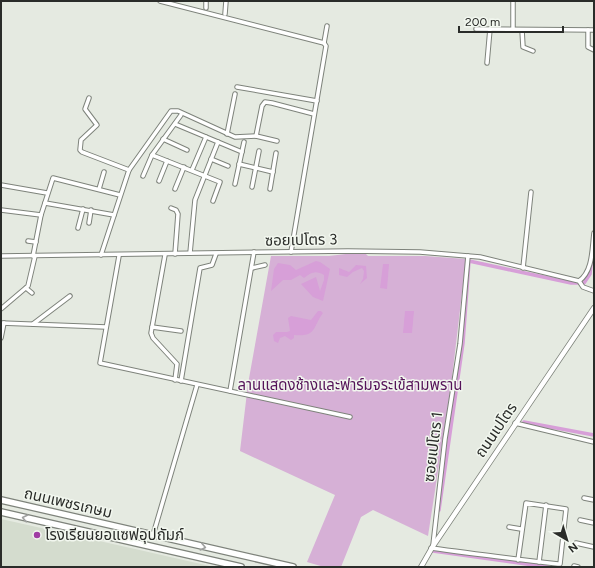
<svg xmlns="http://www.w3.org/2000/svg" width="595" height="568" viewBox="0 0 595 568" font-family="Figtree,'Noto Sans Thai',sans-serif">
	<rect width="100%" height="100%" fill="#e5eae1"/>
	<path fill="#d4dcce" d="M1,519L144,551L214,567H1Z"/>
	<path fill="#d6b0d6" d="M354,253H365L368,256H425L466,259L451,386L428,536L373,510L361,517L341,567H324L307,562L335,495L240,451L248,384L271,256H329Z"/>
	<g fill="#d79fd8">
		<path d="M316,261L320,262L330,269L323,301L313,297L301,284L316,277L320,291L324,280V275C316,270 311,272 304,278L300,275L291,280H283L271,291L274,269L278,263L290,265L296,270Z"/>
		<path d="M383,264H389L387,289L380,288Z"/>
		<path d="M356,265L366,266L367,278L360,284L363,279L364,271L362,268L353,272L347,277L339,275V268L349,272Z"/>
		<path d="M318,311H321L323,313C312,328 317,337 294,335V338L291,340L285,336L280,338L278,343L274,341L273,335L276,332H287L290,331L288,318L291,316L311,320Z"/>
		<path d="M405,311H414L412,333H403Z"/>
	</g>
	<g fill="none" stroke-linecap="round" stroke-linejoin="round">
		<g stroke="#d79fd8" stroke-width="3.5">
			<path d="M524,422L594,435"/>
			<path d="M439,510L463,343L469,261L571,283H584L590,274L591,263"/>
			<path d="M433,547V551L548,567"/>
		</g>
		<g stroke="#7e837b" stroke-width="5.5">
			<g id="minor">
				<path d="M160,1L324,43"/>
				<path d="M206,1V8"/>
				<path d="M225,14L226,1"/>
				<path d="M476,29L594,30"/>
				<path d="M513,30V1"/>
				<path d="M522,30L523,47L533,51"/>
				<path d="M588,30V47L594,50"/>
				<path d="M487,63L490,29"/>
				<path d="M237,87L317,101"/>
				<path d="M89,98L85,109L97,125L81,140L80,150L82,152L129,170"/>
				<path d="M175,124L242,152"/>
				<path d="M227,134L235,94"/>
				<path d="M256,136L262,106L265,102L272,103L314,114"/>
				<path d="M163,139L187,150"/>
				<path d="M152,155L181,115"/>
				<path d="M211,159L228,166"/>
				<path d="M239,164L273,172"/>
				<path d="M192,170L206,137"/>
				<path d="M143,176L152,155L220,182L213,201"/>
				<path d="M159,181L167,161"/>
				<path d="M235,184L244,142"/>
				<path d="M1,185L47,193"/>
				<path d="M252,187L259,151"/>
				<path d="M99,189L104,172"/>
				<path d="M175,189L184,167"/>
				<path d="M270,189L276,153"/>
				<path d="M45,203L114,215"/>
				<path d="M171,208L176,210L178,214L175,254"/>
				<path d="M1,210L41,215"/>
				<path d="M89,223L91,210"/>
				<path d="M78,228L83,209"/>
				<path d="M28,241L36,242"/>
				<path d="M291,252L326,46L324,43L327,26"/>
				<path d="M190,253L195,200L218,142"/>
				<path d="M101,255L129,170L171,111H178L235,137L256,136L277,141"/>
				<path d="M165,255L151,333L153,338L177,364L175,380"/>
				<path d="M1,256L348,251L420,252L480,257L579,281L583,287L594,291"/>
				<path d="M33,256L41,215L53,178L120,195"/>
				<path d="M119,256L100,363L350,417"/>
				<path d="M252,268L265,265"/>
				<path d="M523,268L531,192"/>
				<path d="M579,281C593,271 592,249 594,233"/>
				<path d="M26,288L32,293"/>
				<path d="M1,309L28,286L35,256"/>
				<path d="M1,323L106,327"/>
				<path d="M33,324L70,296"/>
				<path d="M152,327L181,331"/>
				<path d="M1,338L4,323"/>
				<path d="M181,381L200,268L212,265L216,254"/>
				<path d="M230,391L254,252"/>
				<path d="M515,423L594,442"/>
				<path d="M584,498L594,500"/>
				<path d="M580,520L594,523"/>
				<path d="M509,527L521,529"/>
				<path d="M153,535L197,385"/>
				<path d="M576,543L594,547"/>
				<path d="M433,545L445,439L460,344L468,256"/>
				<path d="M431,548C474,554 516,559 558,564H560L566,509L526,503L518,560"/>
				<path d="M539,562L546,505"/>
				<path d="M574,566L578,567"/>
			</g>
		</g>
		<g stroke="#7e837b" stroke-width="6">
			<path id="tertiary" d="M421,567L433,546L594,308"/>
		</g>
		<g stroke="#7e837b" stroke-width="8">
			<g id="primary">
				<path d="M1,500L293,567"/>
				<path d="M1,512L241,567"/>
			</g>
		</g>
		<use href="#minor" stroke="#fff" stroke-width="3.5"/>
		<use href="#tertiary" stroke="#fff" stroke-width="4.5"/>
		<use href="#primary" stroke="#fff" stroke-width="5.5"/>
	</g>
	<defs><path id="oneway-chevron" d="M-2-3.5L2.5 0L-2 3.5" fill="none" stroke-width="1.6" stroke-linecap="round" stroke-linejoin="round"/></defs>
	<g stroke="#9fa09f">
		<use href="#oneway-chevron" transform="translate(25 518) rotate(-167)"/>
		<use href="#oneway-chevron" transform="translate(203 547) rotate(12)"/>
	</g>
	<circle fill="#a03da4" stroke="#f2f7ef" stroke-width="1.5" cx="37" cy="535" r="4"/>
	<g text-anchor="middle" dominant-baseline="central" stroke-width="3" stroke-linejoin="round" paint-order="stroke">
		<g font-size="15" fill="#2a2c29" stroke="#f2f7ef">
			<text transform="translate(301 240) rotate(-1)">ซอยเปโตร 3</text>
			<text transform="translate(496 430) rotate(-56)">ถนนเปโตร</text>
			<text transform="translate(433 447) rotate(-83)">ซอยเปโตร 1</text>
			<text transform="translate(68 503) rotate(13)">ถนนเพชรเกษม</text>
		</g>
		<g font-size="15" fill="#551359" stroke="#f2f7ef">
			<text x="350" y="385">ลานแสดงช้างและฟาร์มจระเข้สามพราน</text>
		</g>
		<g font-size="15" fill="#2a2c29" stroke="#f2f7ef" text-anchor="start">
			<text x="45" y="535">โรงเรียนยอแซฟอุปถัมภ์</text>
		</g>
	</g>
	<rect width="595" height="568" fill="none" stroke="#2a2c29" stroke-width="4"/>
	<g transform="translate(567 540) rotate(142)" stroke="#f2f7ef" stroke-width="3" paint-order="stroke">
	<path d="M0-3L7 15L0 10L-7 15Z" fill="#2a2c29"/>
	<text y="-6" font-size="11" font-weight="bold" text-anchor="middle" fill="#2a2c29">N</text>
	</g>
	<path d="M459 26v6h104v-6" fill="none" stroke="#2a2c29" stroke-width="2"/>
	<text x="465" y="26" font-size="12" fill="#2a2c29" stroke="#f2f7ef" stroke-width="3" paint-order="stroke">200 m</text>
</svg>
